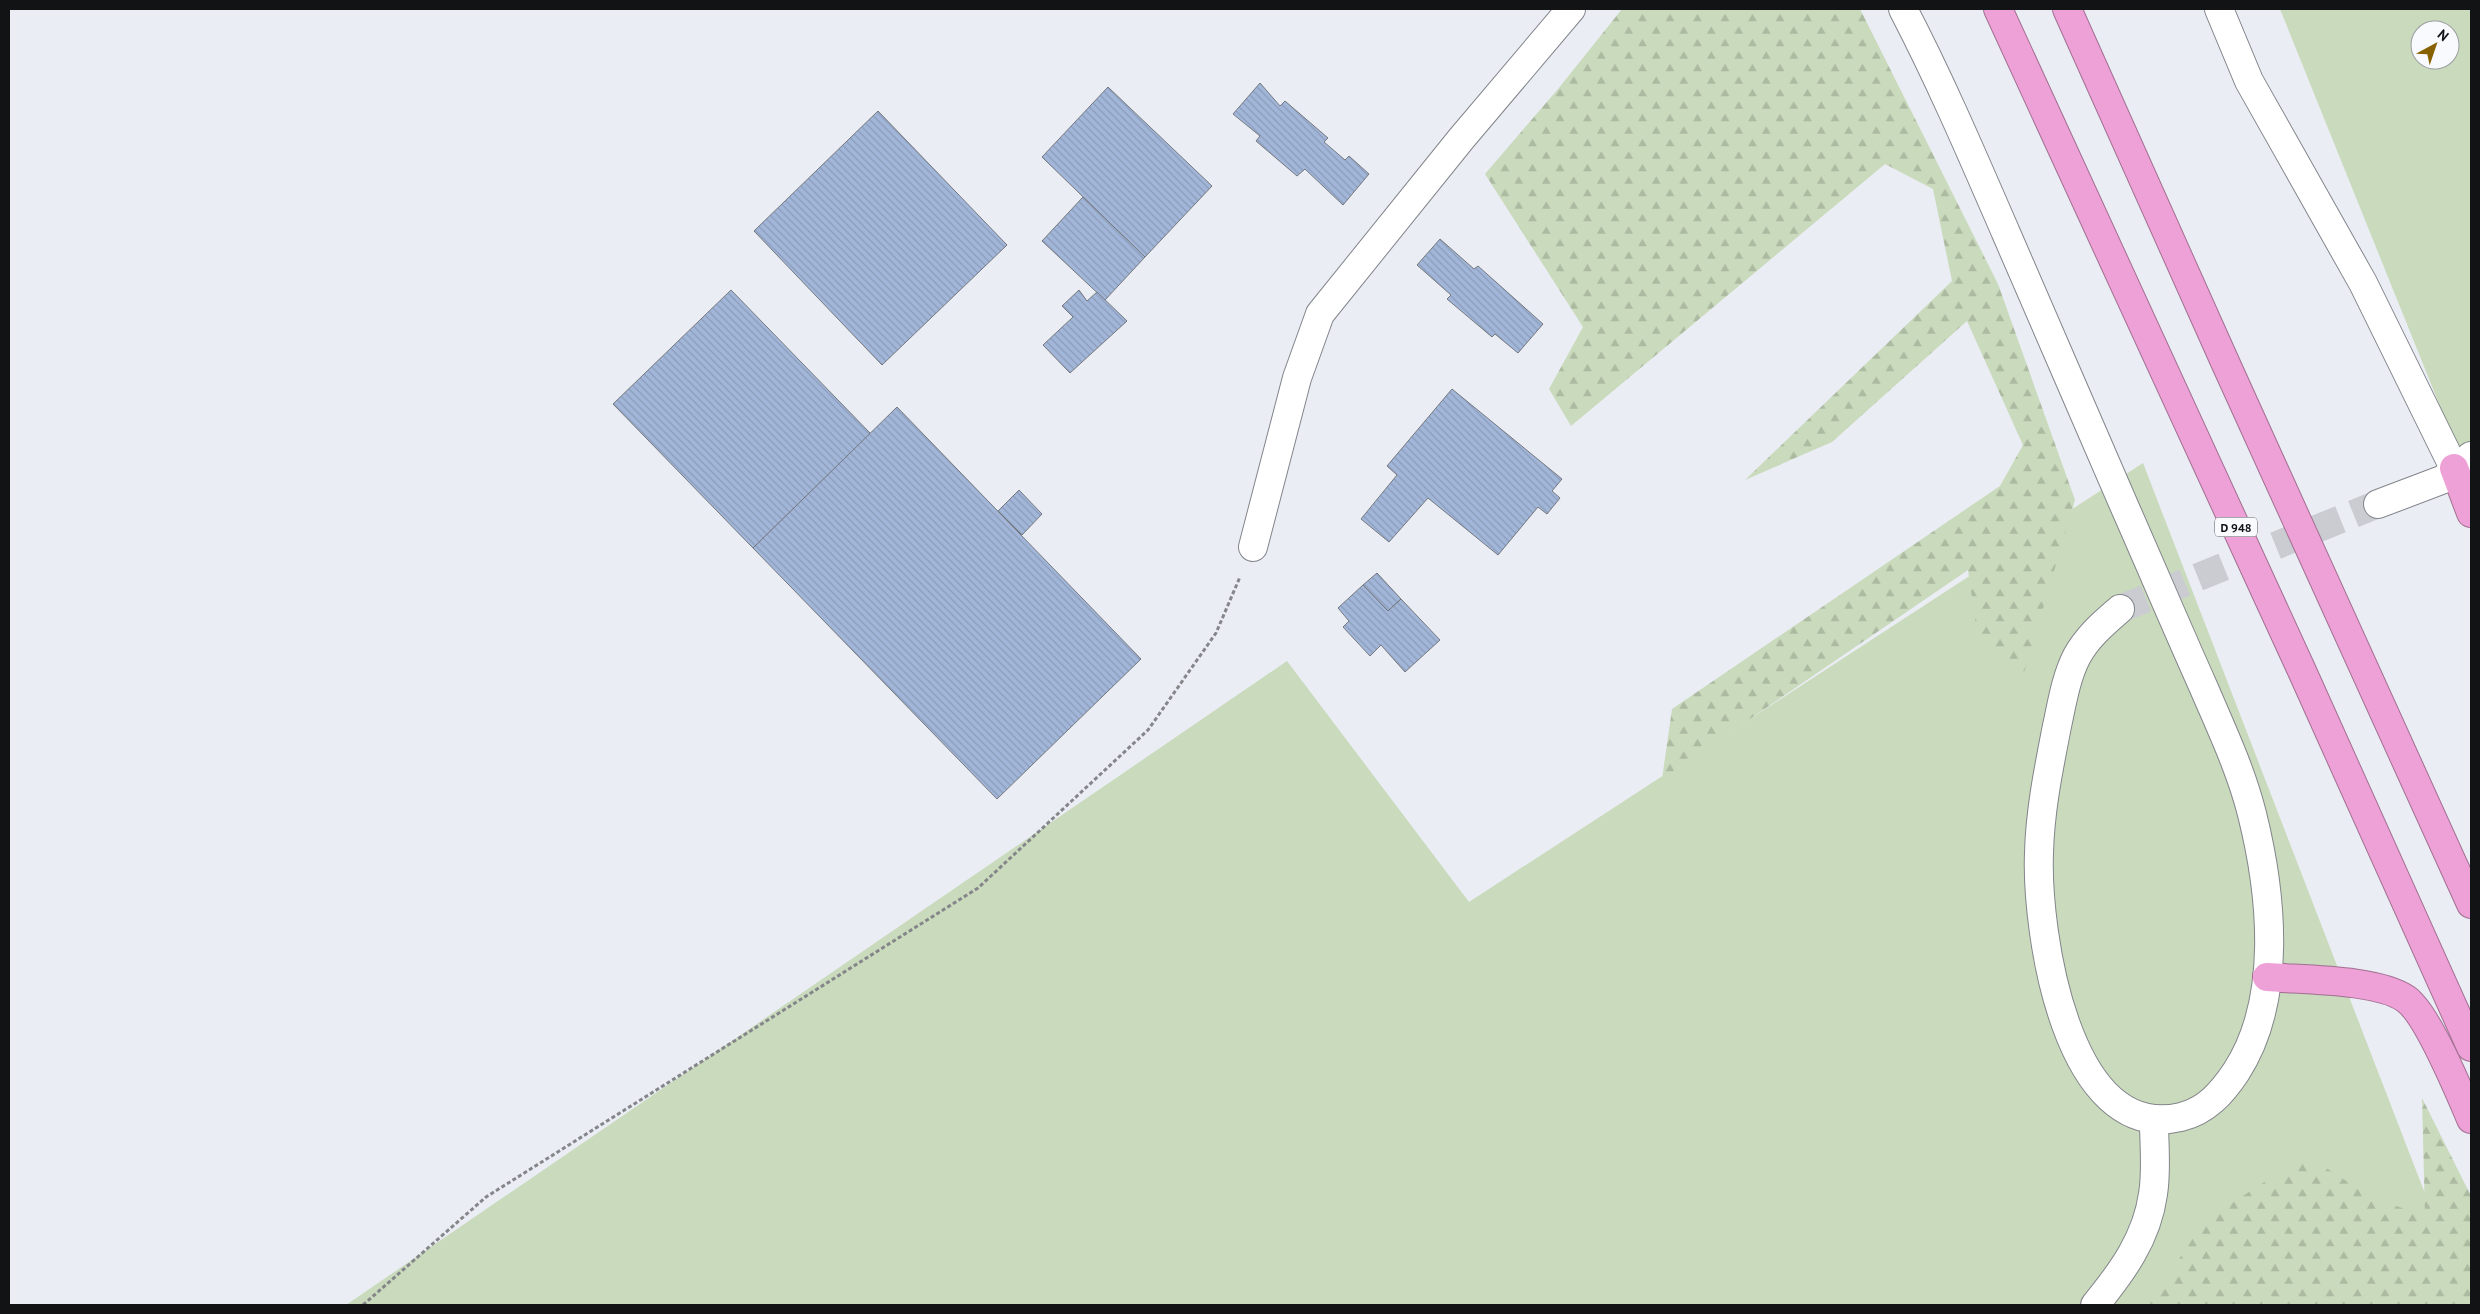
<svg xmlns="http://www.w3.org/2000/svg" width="2480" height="1314" viewBox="0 0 2480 1314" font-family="'PT Sans',sans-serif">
	<defs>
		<pattern id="forest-firs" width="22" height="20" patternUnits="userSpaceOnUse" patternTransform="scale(1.25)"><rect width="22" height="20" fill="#cadabc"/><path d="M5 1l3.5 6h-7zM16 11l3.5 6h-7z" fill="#acbaa1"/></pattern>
		<pattern id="building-back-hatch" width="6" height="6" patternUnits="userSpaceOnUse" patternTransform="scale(1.25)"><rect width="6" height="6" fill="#a2b6d9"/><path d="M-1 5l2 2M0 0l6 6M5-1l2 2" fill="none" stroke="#8a9cb9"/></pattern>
	</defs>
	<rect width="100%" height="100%" fill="#eaedf3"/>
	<g fill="#cadabc" fill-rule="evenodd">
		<path d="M2280,9H2471V483ZM2420,30H2450V60H2420Z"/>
		<path d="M2143,463L2468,1305H346L1287,661L1469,902Z"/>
	</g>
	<g fill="url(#forest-firs)">
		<path d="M1622,9H1860L1998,284L2075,500L2021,683L1977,632L1968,570L1662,779L1672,709L2000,486L2023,445L1967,321L1832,442L1745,480L1952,281L1933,189L1885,164L1571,426L1549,389L1583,327L1485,174L1558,89Z"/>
		<path d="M2422,1098L2471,1196V1305H2149L2204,1221L2306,1155L2373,1198L2425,1216Z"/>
	</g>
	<g fill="url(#building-back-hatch)" stroke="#75787e">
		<path d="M1260,83L1280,106L1285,101L1328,138L1324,142L1345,160L1349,156L1369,174L1343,205L1305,169L1297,176L1256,141L1260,136L1233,114Z"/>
		<path d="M1108,87L1212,186L1145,257L1042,157Z"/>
		<path d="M878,111L1007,245L882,365L754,231Z"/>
		<path d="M1083,197L1145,257L1105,300L1042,241Z"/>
		<path d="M1440,239L1474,269L1478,266L1543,324L1518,353L1495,334L1492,337L1447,299L1451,295L1417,265Z"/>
		<path d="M731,290L871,434L753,548L613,404Z"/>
		<path d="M1079,290L1087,301L1097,292L1127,321L1070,373L1043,345L1073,317L1062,306Z"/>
		<path d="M1452,389L1562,479L1552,491L1560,498L1547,514L1538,507L1498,555L1428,498L1389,542L1361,519L1397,475L1387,466Z"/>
		<path d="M897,407L1141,659L997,799L753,548Z"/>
		<path d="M1019,490L1042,514L1022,535L998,511Z"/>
		<path d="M1377,573L1401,599L1388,611L1363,585Z"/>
		<path d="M1363,585L1388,611L1401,599L1440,640L1405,672L1381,645L1370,656L1343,627L1349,621L1338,608Z"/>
	</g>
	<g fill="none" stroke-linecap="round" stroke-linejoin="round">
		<path stroke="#caccd2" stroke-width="28" stroke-dasharray="28 14" stroke-linecap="butt" d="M2120,609L2378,504"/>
		<g stroke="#82858b" stroke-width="30">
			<g id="minor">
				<path d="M1903,9C1941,82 1973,157 2006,233C2046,325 2086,418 2126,510C2152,569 2177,628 2203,686C2221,728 2241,770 2252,814C2272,894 2283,1000 2236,1072C2222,1093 2206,1111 2181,1117C2066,1144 2036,930 2039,853C2040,810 2049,767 2057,726C2062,703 2066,677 2077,656C2088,636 2104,623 2120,609"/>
				<path d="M2219,9L2249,81L2363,283L2454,468"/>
				<path d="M2378,504L2444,479L2471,456"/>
				<path d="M1253,547L1297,378L1320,314L1461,139L1571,9"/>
				<path d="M2095,1305C2122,1272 2147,1238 2153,1194C2157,1170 2154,1144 2154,1121"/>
			</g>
		</g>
		<g stroke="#a16f92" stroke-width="30">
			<g id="highway">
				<path d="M1998,9L2302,671L2471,1047"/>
				<path d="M2067,9L2225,362L2471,904"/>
				<path d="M2454,468L2471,513"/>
				<path d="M2267,977C2303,980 2378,979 2406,999C2428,1015 2459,1091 2471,1119"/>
			</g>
		</g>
		<path stroke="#84868a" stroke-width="3" stroke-dasharray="4 2.5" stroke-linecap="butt" d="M363,1305L486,1197L978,888L1148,730L1216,633L1240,577"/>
		<use href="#minor" stroke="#fff" stroke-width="28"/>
		<use href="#highway" stroke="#eea1d6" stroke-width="28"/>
	</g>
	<g text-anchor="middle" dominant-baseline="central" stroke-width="4.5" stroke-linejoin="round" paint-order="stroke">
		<rect fill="#f8fafe" stroke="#57585b" stroke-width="1" x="2215" y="517.5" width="42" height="19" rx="4"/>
		<g font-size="12" font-weight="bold" fill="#121315">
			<text x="2236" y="527">D 948</text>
		</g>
	</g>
	<rect width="2480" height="1314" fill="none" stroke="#121315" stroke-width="20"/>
	<g transform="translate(2435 45) rotate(40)"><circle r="24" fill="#f8fafe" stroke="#9c9ea1"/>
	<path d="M0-4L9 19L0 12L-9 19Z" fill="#886200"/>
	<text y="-8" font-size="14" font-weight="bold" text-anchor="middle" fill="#121315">N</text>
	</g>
</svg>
